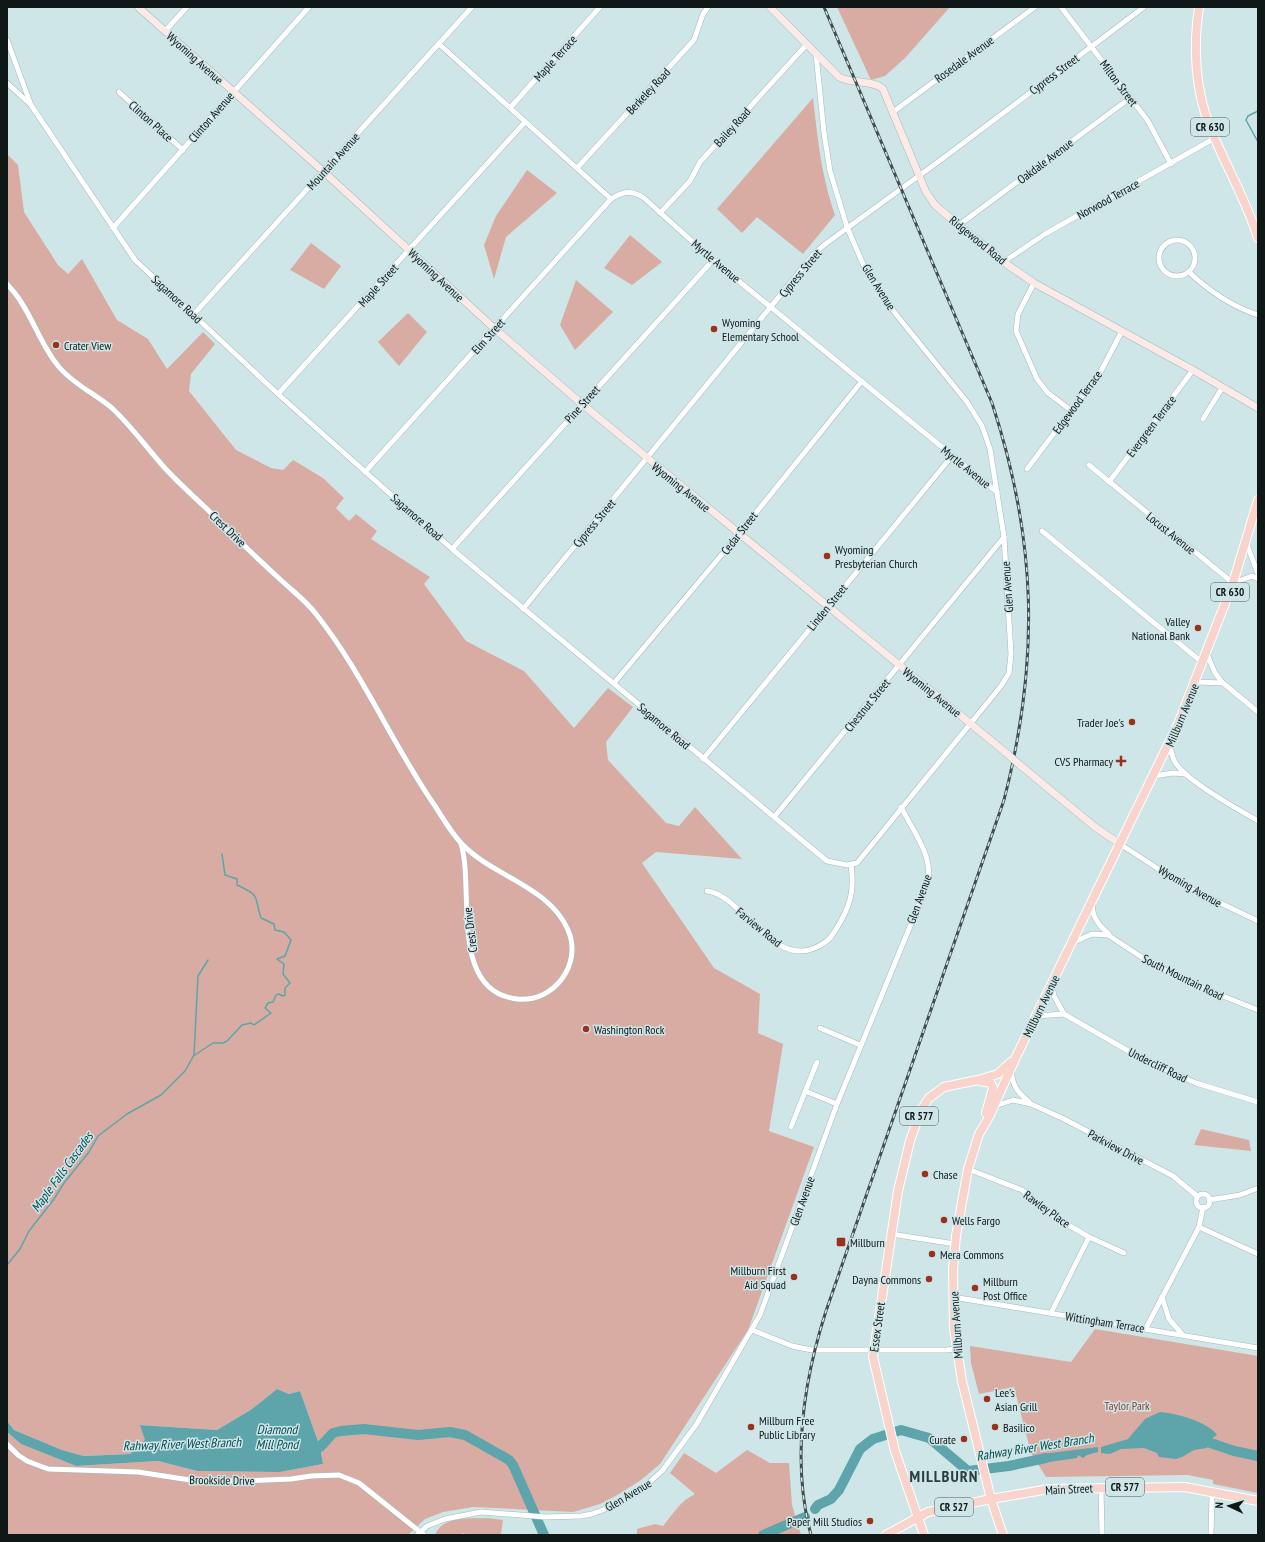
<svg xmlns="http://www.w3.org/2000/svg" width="1265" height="1542" viewBox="0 0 1265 1542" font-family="'PT Sans Narrow',sans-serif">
	<rect width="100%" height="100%" fill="#cfe6e8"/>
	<g fill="#d8aca2">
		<path d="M837,7H950L906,57L885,76L871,80Z"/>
		<path d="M813,98C818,141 821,174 835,215L803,254L757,217L742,233L717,209Z"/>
		<path d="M7,154L18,165L24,212L58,265L68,274L82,259L117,320L148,339L167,369L203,332L215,344L191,374L189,391L236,450L271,468L283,470L293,460L323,478L344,498L336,508L349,521L356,514L377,531L371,539L430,577L424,584L466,641L524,671L574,728L608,688L633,707L606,742L608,760L666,823L679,826L695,807L742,859L656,852L642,863L714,968L760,994L758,1033L783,1044L769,1131L814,1147L748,1330L660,1464L641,1480L619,1494L600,1504L573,1512L473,1507L443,1512L425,1519L408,1535H7V1432L21,1444L76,1466L158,1461L197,1471L280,1472L323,1464L320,1447L300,1391L289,1394L277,1389L252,1409L217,1430L141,1425L146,1440L130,1454L84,1456L62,1450L14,1430L7,1421Z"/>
		<path d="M527,170L557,193L506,237L494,279L484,245L496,216Z"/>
		<path d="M630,235L662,262L632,285L604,268Z"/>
		<path d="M311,243L341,266L324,289L290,270Z"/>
		<path d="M576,280L613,312L575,350L560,325Z"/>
		<path d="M408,313L427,332L399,366L378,342Z"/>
		<path d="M1201,1129L1249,1140L1251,1151L1194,1145Z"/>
		<path d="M1095,1329L1258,1356V1493L1213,1484V1480L1188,1475L1046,1477L1031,1453L1014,1387L979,1394L971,1363L970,1346L1071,1362Z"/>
		<path d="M747,1450L770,1463H789L792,1505L801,1535H637V1529L655,1524L663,1526C673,1514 680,1501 695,1494L670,1473L684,1453L716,1473Z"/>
		<path d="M488,1518L503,1520L501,1534L467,1535L463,1533L460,1535H435C443,1515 470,1519 488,1518Z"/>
	</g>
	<g fill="#5da5ab">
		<path d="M277,1389L289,1394L300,1391L320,1447L323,1464L280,1472L197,1471L158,1461L76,1466L21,1444L7,1432V1421L14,1430L62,1450L84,1456L130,1454L145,1440L140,1425L217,1430L252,1409Z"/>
		<path d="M1160,1412C1176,1413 1208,1422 1217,1435L1208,1441L1207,1448L1194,1450L1182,1457L1176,1459L1159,1457L1157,1453L1144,1448L1121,1449L1110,1454L1101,1453V1447L1128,1439L1145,1419Z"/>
		<path d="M1098,1447V1452L1087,1455L1083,1458L1078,1455L1077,1458L1049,1462L1041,1460L1035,1462L1034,1460L1042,1454Z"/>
	</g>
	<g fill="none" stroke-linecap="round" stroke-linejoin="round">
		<g stroke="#5da5ab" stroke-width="1.5">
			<path d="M1258,111L1248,116L1246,120L1258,142"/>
			<path d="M195,1055L213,1043H223L227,1041L242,1025L251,1023L254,1025L271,1013L265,1008L268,1003L273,1002L276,995L279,994L283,996L285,995V988L290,983L283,974L284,964L277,959L285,956L291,940L284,932L275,930L274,924L261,918C253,896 263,897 237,885V879L225,875L222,854"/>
			<path d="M7,1265L20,1249L29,1231L54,1199L64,1183L89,1152L98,1136L127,1114L161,1095L185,1071L194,1055L198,976L208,960"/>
		</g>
		<g stroke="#5da5ab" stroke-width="10">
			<path d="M1196,1438L1234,1451L1258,1456"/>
			<path d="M306,1449L320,1447L333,1433L341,1431L364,1429L418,1435L450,1432L465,1435L509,1460L513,1465L544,1535"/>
			<path d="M815,1509L818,1505L831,1499L839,1490L860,1449L873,1439L901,1430L929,1438L968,1471L1009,1466L1046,1458"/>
			<path d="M763,1535L805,1517"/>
		</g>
		<g stroke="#a3b9bb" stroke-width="6">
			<g id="street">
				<path d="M1061,7L1148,121L1171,164"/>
				<path d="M165,31L187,7"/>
				<path d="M7,40L31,105L135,260L278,394L452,549L827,861L847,865L857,863L1001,686L1009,673L1011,654L1004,537L990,449L982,426L967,402L895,313L863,264L847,227L830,171L824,133L816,54"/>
				<path d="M439,44L611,199"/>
				<path d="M7,83L30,104"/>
				<path d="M119,92L183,150"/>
				<path d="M510,108L600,7"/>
				<path d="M893,112L1035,7"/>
				<path d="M577,168L694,40L703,14L708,7"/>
				<path d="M660,213L690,181L700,162L807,44"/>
				<path d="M959,225L1130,98"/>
				<path d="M113,228L309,7"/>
				<circle cx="1177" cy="258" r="18"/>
				<path d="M1005,263L1008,259L1045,234L1215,138"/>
				<path d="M1189,272C1209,291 1231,306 1258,315"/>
				<path d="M1034,283L1018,314L1016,331L1037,379L1048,393L1072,411"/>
				<path d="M7,284C12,290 17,295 21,302C35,323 42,347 59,367C74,385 96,394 113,409C132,427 146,447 163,466C178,483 196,498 212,514C235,537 259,560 283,582C294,592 307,602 316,614C363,673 392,744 435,806C443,818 451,833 462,844C492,876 549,886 568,930C583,964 554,1003 517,999C448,991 475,888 461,844"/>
				<path d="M194,314L472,7"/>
				<path d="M278,394L525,122"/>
				<path d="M1203,419L1222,388"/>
				<path d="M1089,465L1233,583L1252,576L1258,579"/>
				<path d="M1027,469L1101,371L1122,331"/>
				<path d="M365,472L611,199C623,191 632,190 644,198L713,260L997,492"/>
				<path d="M1109,482L1193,370"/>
				<path d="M1042,531L1203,663"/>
				<path d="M1246,542L1258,574"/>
				<path d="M452,549L713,260"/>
				<path d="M523,609L814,254L824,245L942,159L1144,7"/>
				<path d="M1207,654L1215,673L1222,682"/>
				<path d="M1196,682L1223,683L1258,712"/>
				<path d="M614,683L734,540L862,381"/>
				<path d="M1169,744C1171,750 1172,757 1175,762C1186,781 1238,809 1258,821"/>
				<path d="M703,759L952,456"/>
				<path d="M1154,776L1173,773L1185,774"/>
				<path d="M775,816L1004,537"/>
				<path d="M1120,844L1183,885L1258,921"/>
				<path d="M707,891C741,895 771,964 812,949C821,946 830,940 835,931C850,907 855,892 851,865"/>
				<path d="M1093,902C1090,916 1099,926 1109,934"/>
				<path d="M1072,943L1092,934L1108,935L1149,962L1195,985L1258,1010"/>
				<path d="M1052,986L1054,996L1064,1014"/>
				<path d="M1036,1016L1064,1014L1146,1061L1196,1083L1258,1102"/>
				<path d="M820,1028L860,1045"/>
				<path d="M1011,1071C1013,1086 1017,1092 1029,1102"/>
				<path d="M805,1091L837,1104"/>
				<path d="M995,1106L1013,1100L1031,1104L1064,1119L1173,1176L1197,1196"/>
				<path d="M791,1127L817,1062"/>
				<path d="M968,1169L1022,1190L1058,1219L1089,1237L1124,1253"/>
				<circle cx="1203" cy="1201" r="7"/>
				<path d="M1209,1200L1240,1195L1258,1188"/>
				<path d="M1199,1227L1258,1254"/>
				<path d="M891,1234L955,1244"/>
				<path d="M953,1297L1258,1348"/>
				<path d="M1162,1297L1169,1319L1182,1334"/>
				<path d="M1051,1313L1089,1237"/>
				<path d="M1146,1328L1199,1227L1203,1207"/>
				<path d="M752,1330L792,1346L812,1350H947L956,1349"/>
				<path d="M7,1444L18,1455L27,1461L48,1469L138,1472L190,1480L242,1481L291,1479L311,1476L339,1475L359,1483L424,1535"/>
				<path d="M1101,1487L1102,1535"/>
				<path d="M417,1535L427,1526L445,1519L481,1512L545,1517L581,1516L592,1514L616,1505L641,1490L662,1471L696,1425L760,1315L837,1104L927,885C935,858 913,831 901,807"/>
				<path d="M1211,1535L1212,1493"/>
			</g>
		</g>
		<g stroke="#a3b9bb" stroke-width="8">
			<g id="secondary">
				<path d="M138,7L324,172L495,329L582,404L1005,752"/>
				<path d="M770,7L839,77C851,84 875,80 883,89L926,192L935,205L949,217L1005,263L1034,283L1193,370L1258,408"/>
				<path d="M1020,765L1095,827L1120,844"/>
			</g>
		</g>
		<g stroke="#fff" stroke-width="10">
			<g id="primary">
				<path d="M1199,7C1193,46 1195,90 1210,127C1225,165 1246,199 1258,238"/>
				<path d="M980,1081L991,1083L993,1088L986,1113"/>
				<path d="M886,1535L928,1512L991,1499L1049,1489L1185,1487L1258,1501"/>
				<path d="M924,1535L895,1451L873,1357L898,1191L910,1141L921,1110L929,1098L944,1087L978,1080L998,1074L1011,1062"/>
				<path d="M1003,1535L991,1499L962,1381L954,1329L953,1270L956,1236L968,1169L979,1134L989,1117L1016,1057L1178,724L1233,583L1258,500"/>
			</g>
		</g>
		<use href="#street" stroke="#fff" stroke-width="5"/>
		<use href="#secondary" stroke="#fbeae6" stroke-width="7"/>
		<use href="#primary" stroke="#f8d4cd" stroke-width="8"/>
		<g stroke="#414d4e" stroke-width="3">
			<path id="rail" d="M811,1535C791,1460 803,1383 826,1311L1004,800C1040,660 1037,540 992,403L824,7"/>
		</g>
		<use href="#rail" stroke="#cfe6e8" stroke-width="1.5" stroke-dasharray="4.5" stroke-linecap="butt"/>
		<g stroke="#a3b9bb" stroke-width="8" stroke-linecap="butt">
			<path id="secondary-bridge" d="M1005,752L1020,765"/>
		</g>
		<use href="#secondary-bridge" stroke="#fbeae6" stroke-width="7"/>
	</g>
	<g fill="#9a311d" stroke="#cfe6e8" stroke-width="1.5">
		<circle cx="714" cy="329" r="4"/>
		<circle cx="56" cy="345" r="4"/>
		<circle cx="827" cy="556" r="4"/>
		<circle cx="1198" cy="628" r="4"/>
		<circle cx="1132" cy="722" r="4"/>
		<path d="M1119 755h4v4h4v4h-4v4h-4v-4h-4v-4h4z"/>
		<circle cx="586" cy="1029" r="4"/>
		<circle cx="925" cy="1174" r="4"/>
		<circle cx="944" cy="1220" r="4"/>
		<rect x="836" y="1237" width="10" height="10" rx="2"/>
		<circle cx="932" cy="1254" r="4"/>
		<circle cx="794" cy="1277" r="4"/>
		<circle cx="929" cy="1279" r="4"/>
		<circle cx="975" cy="1288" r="4"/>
		<circle cx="987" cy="1399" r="4"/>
		<circle cx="751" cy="1427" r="4"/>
		<circle cx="995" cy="1427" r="4"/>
		<circle cx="964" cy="1439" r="4"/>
		<circle cx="870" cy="1521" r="4"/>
	</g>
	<g text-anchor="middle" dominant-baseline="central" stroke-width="3" stroke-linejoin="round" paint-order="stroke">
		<g fill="#cfe6e8" stroke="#495556" stroke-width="1">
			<rect x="1191" y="118" width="38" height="18" rx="3"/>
			<rect x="1211" y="583" width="38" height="18" rx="3"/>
			<rect x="900" y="1107" width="38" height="18" rx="3"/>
			<rect x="1106" y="1478" width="38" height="18" rx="3"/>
			<rect x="935" y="1498" width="38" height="18" rx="3"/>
		</g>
		<g font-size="11" font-weight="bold" fill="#0f1717">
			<text x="1210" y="127">CR 630</text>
			<text x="1230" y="592">CR 630</text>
			<text x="919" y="1116">CR 577</text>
			<text x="1125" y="1487">CR 577</text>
			<text x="954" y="1507">CR 527</text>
		</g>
		<g font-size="12" fill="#0f1717" stroke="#cfe6e8">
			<text transform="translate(195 58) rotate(42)">Wyoming Avenue</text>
			<text transform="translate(555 58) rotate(-48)">Maple Terrace</text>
			<text transform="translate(964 59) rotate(-36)">Rosedale Avenue</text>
			<text transform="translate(1054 74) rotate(-37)">Cypress Street</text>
			<text transform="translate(1119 83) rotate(53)">Milton Street</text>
			<text transform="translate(648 91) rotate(-47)">Berkeley Road</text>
			<text transform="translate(211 117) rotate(-49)">Clinton Avenue</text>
			<text transform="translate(151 121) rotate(42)">Clinton Place</text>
			<text transform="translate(732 127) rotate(-48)">Bailey Road</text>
			<text transform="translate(333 161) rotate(-48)">Mountain Avenue</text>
			<text transform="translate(1045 161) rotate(-37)">Oakdale Avenue</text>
			<text transform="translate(1108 199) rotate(-29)">Norwood Terrace</text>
			<text transform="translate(978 240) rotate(39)">Ridgewood Road</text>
			<text transform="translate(716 261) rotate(40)">Myrtle Avenue</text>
			<text transform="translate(800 273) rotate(-50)">Cypress Street</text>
			<text transform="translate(436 275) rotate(43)">Wyoming Avenue</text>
			<text transform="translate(378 285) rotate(-48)">Maple Street</text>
			<text transform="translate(879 287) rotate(58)">Glen Avenue</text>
			<text transform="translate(177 299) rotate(43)">Sagamore Road</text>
			<text transform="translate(488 336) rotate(-48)">Elm Street</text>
			<text transform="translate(1077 402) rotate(-54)">Edgewood Terrace</text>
			<text transform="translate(582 404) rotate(-48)">Pine Street</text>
			<text transform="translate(1151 426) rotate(-53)">Evergreen Terrace</text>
			<text transform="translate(966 467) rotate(39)">Myrtle Avenue</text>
			<text transform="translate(681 487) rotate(39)">Wyoming Avenue</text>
			<text transform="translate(417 517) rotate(41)">Sagamore Road</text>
			<text transform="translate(594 523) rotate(-50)">Cypress Street</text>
			<text transform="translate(228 529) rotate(44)">Crest Drive</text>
			<text transform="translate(739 533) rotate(-52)">Cedar Street</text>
			<text transform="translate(1171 533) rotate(39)">Locust Avenue</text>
			<text transform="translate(1007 587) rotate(-94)">Glen Avenue</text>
			<text transform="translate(827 607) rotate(-51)">Linden Street</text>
			<text transform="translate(932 692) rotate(39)">Wyoming Avenue</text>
			<text transform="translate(867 705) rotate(-51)">Chestnut Street</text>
			<text transform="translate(1182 715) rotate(-67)">Millburn Avenue</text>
			<text transform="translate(664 726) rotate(40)">Sagamore Road</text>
			<text transform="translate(1190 886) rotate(30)">Wyoming Avenue</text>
			<text transform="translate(919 899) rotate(-70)">Glen Avenue</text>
			<text transform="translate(759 927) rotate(39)">Farview Road</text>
			<text transform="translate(470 930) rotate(-97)">Crest Drive</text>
			<text transform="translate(1183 977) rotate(26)">South Mountain Road</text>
			<text transform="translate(1041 1006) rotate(-64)">Millburn Avenue</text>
			<text transform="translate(1158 1065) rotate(26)">Undercliff Road</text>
			<text transform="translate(1116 1147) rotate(28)">Parkview Drive</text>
			<text transform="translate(802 1201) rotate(-70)">Glen Avenue</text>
			<text transform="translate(1047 1209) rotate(36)">Rawley Place</text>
			<text transform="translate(1105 1322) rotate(9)">Wittingham Terrace</text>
			<text transform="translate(956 1325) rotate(-94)">Millburn Avenue</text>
			<text transform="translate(877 1327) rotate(-82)">Essex Street</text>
			<text transform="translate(222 1480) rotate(1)">Brookside Drive</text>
			<text transform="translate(1069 1489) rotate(-3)">Main Street</text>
			<text transform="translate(628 1495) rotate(-31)">Glen Avenue</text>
		</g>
		<g font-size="12" fill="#0f1717" stroke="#cfe6e8" text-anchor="start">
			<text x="722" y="322">Wyoming<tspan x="722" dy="14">Elementary School</tspan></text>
			<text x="64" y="345">Crater View</text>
			<text x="835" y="549">Wyoming<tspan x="835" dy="14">Presbyterian Church</tspan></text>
			<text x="1190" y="621" text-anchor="end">Valley<tspan x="1190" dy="14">National Bank</tspan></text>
			<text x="1124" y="722" text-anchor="end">Trader Joe's</text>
			<text x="1113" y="761" text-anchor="end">CVS Pharmacy</text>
			<text x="594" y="1029">Washington Rock</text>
			<text x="933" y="1174">Chase</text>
			<text x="952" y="1220">Wells Fargo</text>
			<text x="850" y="1242">Millburn</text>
			<text x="940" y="1254">Mera Commons</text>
			<text x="786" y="1270" text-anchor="end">Millburn First<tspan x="786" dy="14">Aid Squad</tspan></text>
			<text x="921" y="1279" text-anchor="end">Dayna Commons</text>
			<text x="983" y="1281">Millburn<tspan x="983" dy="14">Post Office</tspan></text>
			<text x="995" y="1392">Lee's<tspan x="995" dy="14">Asian Grill</tspan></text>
			<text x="759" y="1420">Millburn Free<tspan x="759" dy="14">Public Library</tspan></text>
			<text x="1003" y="1427">Basilico</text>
			<text x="956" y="1439" text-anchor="end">Curate</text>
			<text x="862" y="1521" text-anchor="end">Paper Mill Studios</text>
		</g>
		<g font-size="12" fill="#853d2f" stroke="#cfe6e8">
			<text x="1127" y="1405">Taylor Park</text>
		</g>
		<g font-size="13" font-style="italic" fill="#054a4f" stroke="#cfe6e8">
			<text transform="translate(62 1172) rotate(-54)">Maple Falls Cascades</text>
			<text x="277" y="1429">Diamond<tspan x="277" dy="15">Mill Pond</tspan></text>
			<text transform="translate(182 1444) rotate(-2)">Rahway River West Branch</text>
			<text transform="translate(1035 1447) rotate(-9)">Rahway River West Branch</text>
		</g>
		<g font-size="16" font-weight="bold" letter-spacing="1" fill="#293b3d" stroke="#cfe6e8">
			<text x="944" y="1476">MILLBURN</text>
		</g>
	</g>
	<rect width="1265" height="1542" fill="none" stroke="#0f1717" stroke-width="16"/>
	<g transform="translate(1229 1506) rotate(274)" stroke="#cfe6e8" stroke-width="3" paint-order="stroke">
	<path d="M0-3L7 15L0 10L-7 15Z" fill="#0f1717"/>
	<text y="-6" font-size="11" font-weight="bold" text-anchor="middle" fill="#0f1717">N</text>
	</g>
</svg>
